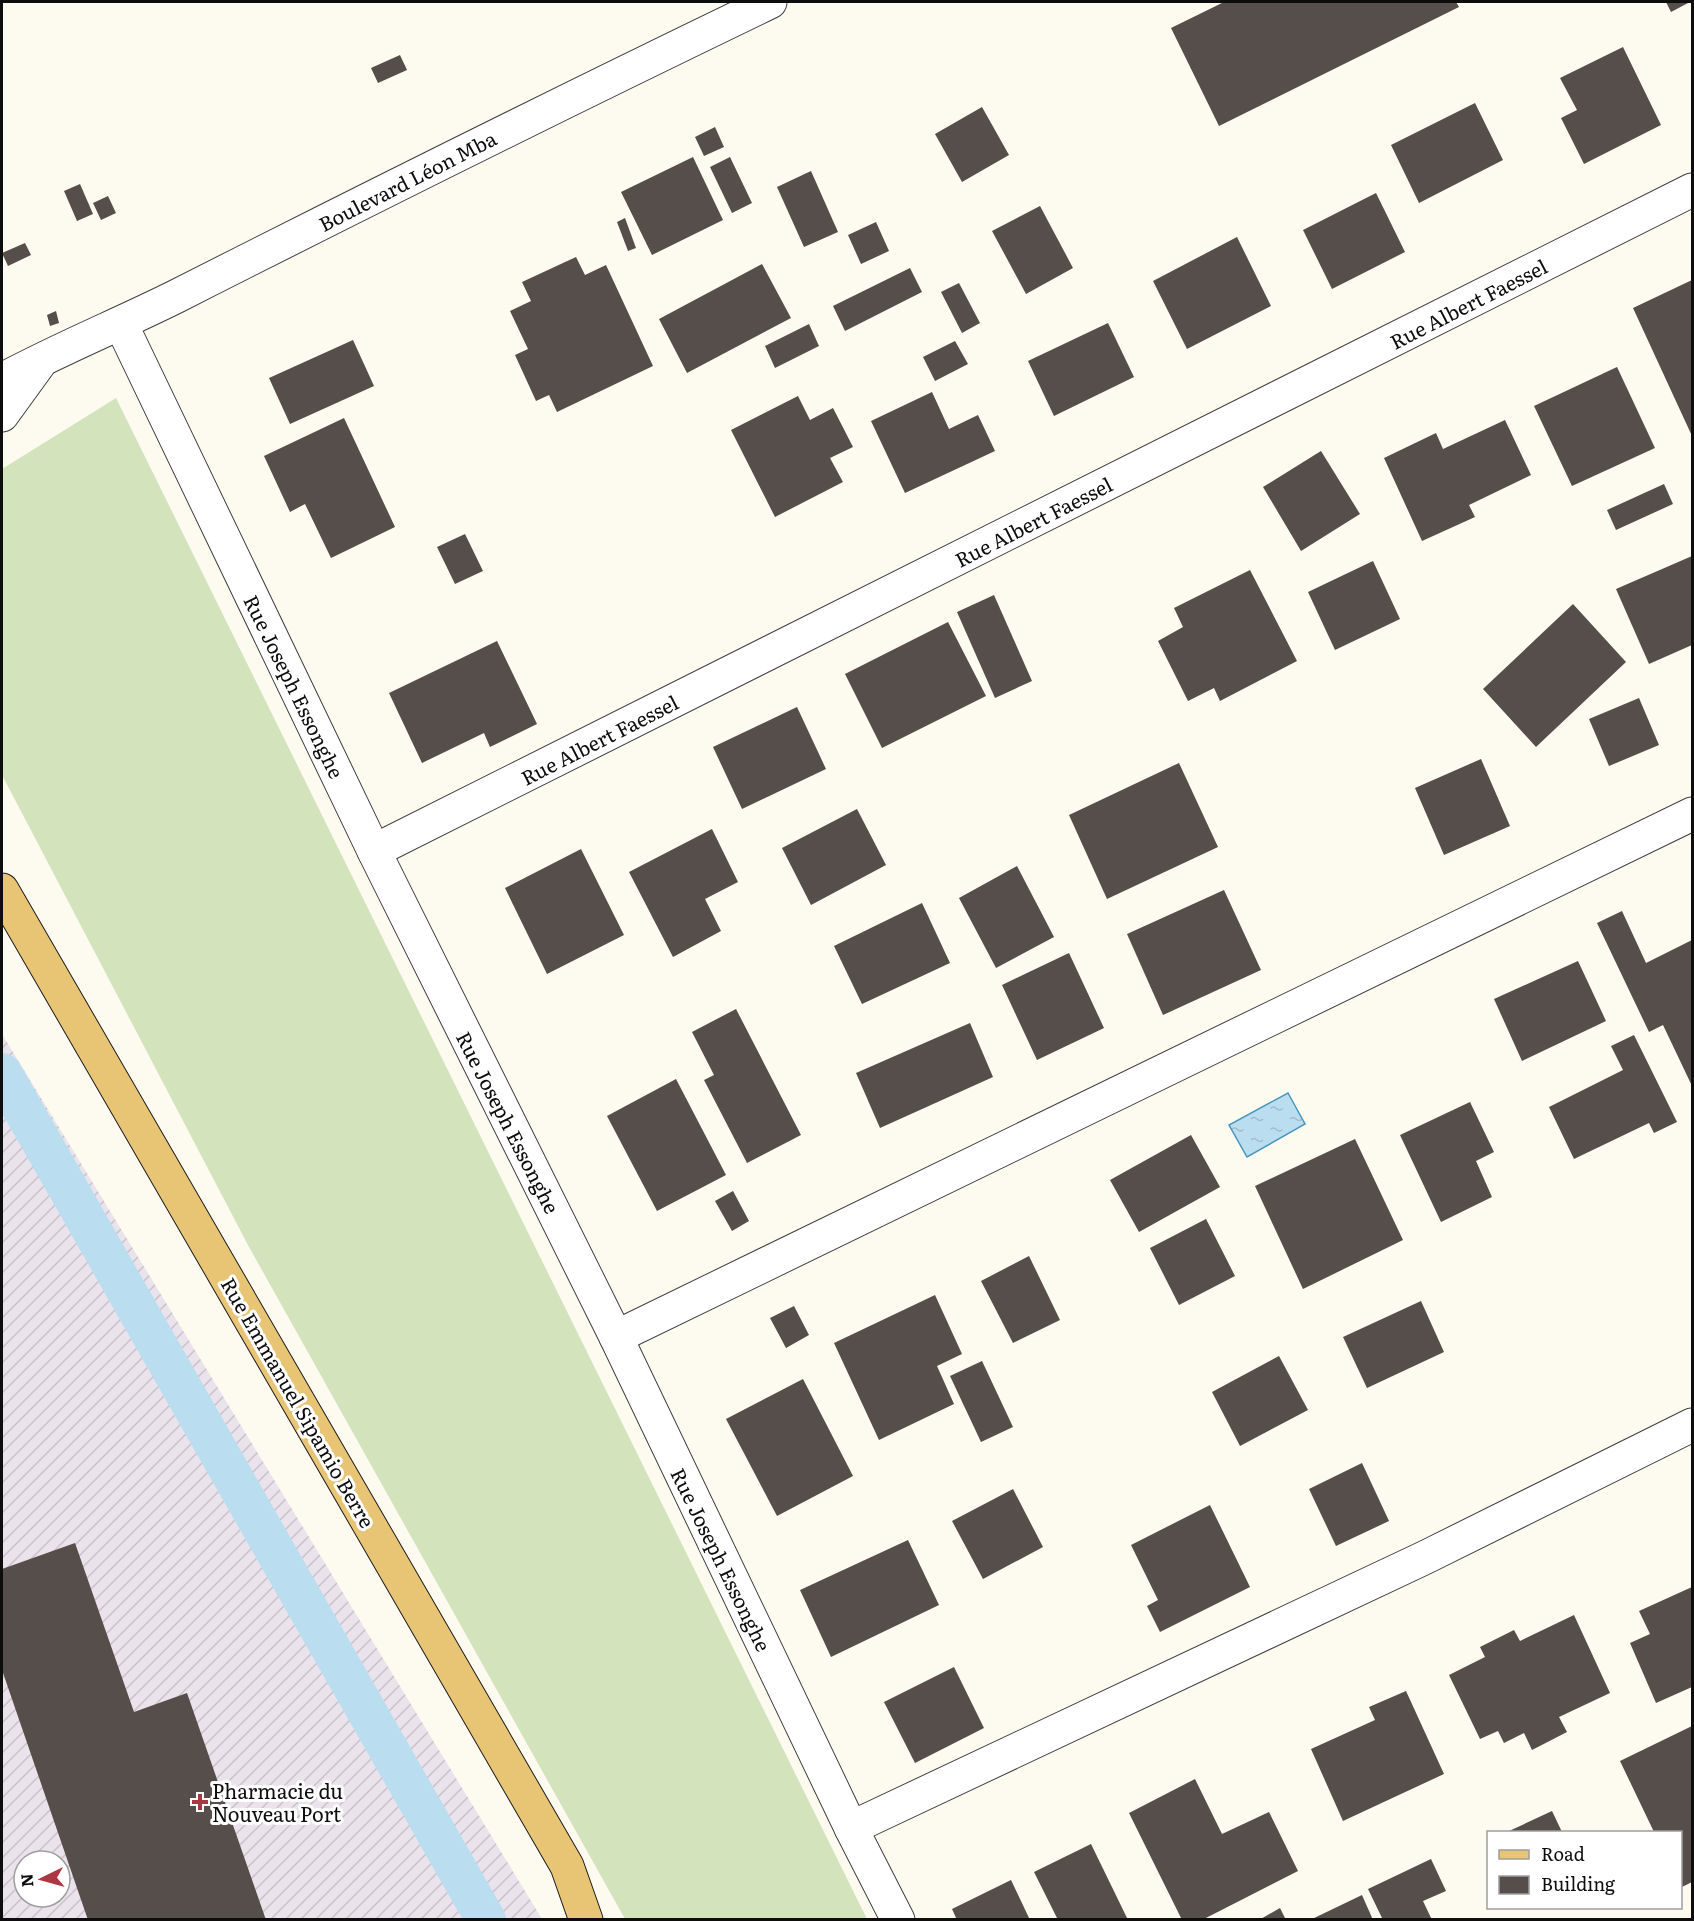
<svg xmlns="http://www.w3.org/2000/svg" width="1694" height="1921" viewBox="0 0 1694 1921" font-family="Literata,serif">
	<defs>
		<pattern id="industrial-furrows" width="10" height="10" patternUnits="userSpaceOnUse" patternTransform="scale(1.5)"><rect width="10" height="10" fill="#eae3eb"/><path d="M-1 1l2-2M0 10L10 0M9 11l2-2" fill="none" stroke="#c8c2c8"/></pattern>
		<pattern id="water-ripples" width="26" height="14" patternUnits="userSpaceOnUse" patternTransform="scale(1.5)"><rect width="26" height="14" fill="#badeef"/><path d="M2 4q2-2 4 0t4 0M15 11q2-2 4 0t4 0" fill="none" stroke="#9fbdcc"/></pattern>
	</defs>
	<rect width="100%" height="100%" fill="#fdfaf0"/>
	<path fill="url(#industrial-furrows)" fill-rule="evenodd" d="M2,1034L542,1919H2ZM24,1861H60V1897H24Z"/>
	<path fill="#d3e4bd" d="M116,398L867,1919H625L249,1247L2,775V469Z"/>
	<path fill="url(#water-ripples)" stroke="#4a96bd" stroke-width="1.5" d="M1288,1093L1305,1124L1247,1157L1229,1125Z"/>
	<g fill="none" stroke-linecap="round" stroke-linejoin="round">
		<path stroke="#badeef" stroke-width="40" d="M2,1073L486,1920"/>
	</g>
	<g fill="#554e4b">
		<path d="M1224,2H1456L1459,7L1219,126L1171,28Z"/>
		<path d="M1666,2H1690L1671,12Z"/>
		<path d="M1623,47L1661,125L1584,164L1561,118L1577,110L1560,78Z"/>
		<path d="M400,55L407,70L378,83L371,68Z"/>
		<path d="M1475,103L1503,160L1419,203L1391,145Z"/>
		<path d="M982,107L1009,155L962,182L935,134Z"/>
		<path d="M715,127L724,147L704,156L695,137Z"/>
		<path d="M693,157L723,220L652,255L621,192Z"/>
		<path d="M730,157L752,203L732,213L710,167Z"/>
		<path d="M811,171L838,232L804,247L777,187Z"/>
		<path d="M80,184L93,214L77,221L64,191Z"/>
		<path d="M1376,193L1405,252L1332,289L1303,230Z"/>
		<path d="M108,196L116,213L101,220L93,203Z"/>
		<path d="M1040,206L1073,268L1026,294L992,231Z"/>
		<path d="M625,218L636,248L628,251L617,222Z"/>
		<path d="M876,222L889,251L861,264L848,235Z"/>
		<path d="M1237,237L1271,306L1187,349L1153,281Z"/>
		<path d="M25,243L31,255L8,266L2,253Z"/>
		<path d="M576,257L585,275L606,265L653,366L557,412L549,395L536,401L515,355L528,349L510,311L531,301L522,282Z"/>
		<path d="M762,264L791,318L687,373L659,319Z"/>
		<path d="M910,268L922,292L845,331L833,306Z"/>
		<path d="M1692,280V436L1633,308Z"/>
		<path d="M959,283L980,323L962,333L941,292Z"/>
		<path d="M56,311L59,323L50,326L47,315Z"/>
		<path d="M1108,323L1134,377L1054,416L1028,361Z"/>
		<path d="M809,324L819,346L775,368L765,346Z"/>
		<path d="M353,340L374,386L290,424L269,378Z"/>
		<path d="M955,341L968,364L935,381L923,357Z"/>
		<path d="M1617,367L1655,448L1572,486L1534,406Z"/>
		<path d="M932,392L949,429L978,415L995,451L905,493L871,421Z"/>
		<path d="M798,396L810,420L833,408L853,447L830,458L843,482L775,517L731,430Z"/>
		<path d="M344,418L395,527L331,558L305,504L290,512L264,456Z"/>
		<path d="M1505,420L1531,475L1469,505L1475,517L1422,541L1384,458L1436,433L1443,449Z"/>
		<path d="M1321,451L1360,514L1301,551L1263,487Z"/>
		<path d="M1664,484L1673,504L1616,530L1607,510Z"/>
		<path d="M465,534L483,571L455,584L437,547Z"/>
		<path d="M1692,556V645L1649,664L1616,589Z"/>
		<path d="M1373,561L1400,619L1335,650L1308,592Z"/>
		<path d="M1250,570L1297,661L1220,701L1214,688L1188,701L1158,641L1183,627L1174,608Z"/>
		<path d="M994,595L1032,681L995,698L957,612Z"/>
		<path d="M1573,604L1626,662L1536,747L1483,689Z"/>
		<path d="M948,622L986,696L882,748L845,674Z"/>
		<path d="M497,641L537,724L490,747L484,733L422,763L389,693Z"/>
		<path d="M1639,698L1659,745L1609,766L1589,719Z"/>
		<path d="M797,707L826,769L742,809L713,747Z"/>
		<path d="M1481,759L1510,826L1444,855L1415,788Z"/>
		<path d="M1179,763L1218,847L1107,899L1069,815Z"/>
		<path d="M857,809L886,865L811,905L782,848Z"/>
		<path d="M712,829L738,882L705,899L721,931L673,957L629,872Z"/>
		<path d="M581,849L624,935L547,974L505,888Z"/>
		<path d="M1017,866L1054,937L996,968L959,898Z"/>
		<path d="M1224,890L1261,970L1163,1015L1127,934Z"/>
		<path d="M922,903L950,963L862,1004L834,946Z"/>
		<path d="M1622,911L1646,963L1692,940V1086L1663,1025L1649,1032L1597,923Z"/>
		<path d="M1069,953L1104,1028L1037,1060L1002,985Z"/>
		<path d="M1578,961L1606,1021L1522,1061L1494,999Z"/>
		<path d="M736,1009L801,1135L747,1163L704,1080L714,1075L692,1032Z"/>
		<path d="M970,1023L993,1077L880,1128L856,1073Z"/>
		<path d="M1634,1035L1677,1122L1654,1133L1649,1123L1574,1159L1549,1107L1623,1070L1611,1046Z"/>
		<path d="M676,1079L726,1175L657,1211L607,1116Z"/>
		<path d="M1470,1102L1494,1152L1476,1161L1492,1197L1441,1222L1400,1135Z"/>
		<path d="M1191,1135L1220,1187L1139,1232L1110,1180Z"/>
		<path d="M1355,1139L1403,1240L1303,1289L1255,1186Z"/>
		<path d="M733,1191L749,1221L732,1231L715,1201Z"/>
		<path d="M1206,1219L1235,1276L1179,1305L1150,1248Z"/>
		<path d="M1029,1256L1060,1320L1013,1343L981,1281Z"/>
		<path d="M935,1295L962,1354L937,1366L954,1404L879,1440L834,1343Z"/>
		<path d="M1421,1301L1444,1352L1367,1388L1343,1337Z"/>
		<path d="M794,1306L809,1335L786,1348L770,1318Z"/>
		<path d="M1279,1356L1308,1410L1240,1446L1212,1392Z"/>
		<path d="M982,1361L1013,1427L981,1442L950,1376Z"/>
		<path d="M803,1379L853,1476L777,1516L726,1419Z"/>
		<path d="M1362,1463L1389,1521L1336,1546L1309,1489Z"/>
		<path d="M1013,1489L1043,1547L983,1579L952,1521Z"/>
		<path d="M1210,1505L1250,1587L1160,1632L1147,1606L1158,1600L1131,1545Z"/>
		<path d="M908,1540L939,1605L831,1657L800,1590Z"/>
		<path d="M75,1543L134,1712L187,1693L266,1920H88L2,1670V1569Z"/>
		<path d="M1692,1587V1687L1656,1703L1630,1643L1650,1634L1639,1611Z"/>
		<path d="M1574,1615L1610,1693L1559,1717L1567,1732L1532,1750L1524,1733L1504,1743L1498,1731L1480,1739L1449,1675L1485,1657L1480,1647L1514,1630L1520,1641Z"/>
		<path d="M954,1667L984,1728L915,1763L884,1702Z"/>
		<path d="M1406,1691L1444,1774L1343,1821L1311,1749L1375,1720L1369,1707Z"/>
		<path d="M1692,1726V1882L1680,1888V1832H1654L1620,1761Z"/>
		<path d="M1195,1779L1222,1834L1269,1812L1298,1871L1202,1920H1182L1129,1813Z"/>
		<path d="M1552,1811L1562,1832H1507Z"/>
		<path d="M1091,1844L1128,1920H1058L1034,1872Z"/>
		<path d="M1431,1859L1446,1891L1423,1901L1432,1920H1383L1368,1889Z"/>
		<path d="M1011,1880L1030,1920H957L952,1909Z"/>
		<path d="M1362,1895L1373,1920H1310Z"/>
		<path d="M1280,1908L1286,1920H1259Z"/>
	</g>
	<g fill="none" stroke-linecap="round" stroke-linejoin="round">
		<g stroke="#404040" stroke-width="35">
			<g id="minor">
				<path d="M121,324L374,851L616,1337L851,1828L898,1920"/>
				<path d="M374,851L1692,190"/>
				<path d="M616,1337L1692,814"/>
				<path d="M851,1828L1424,1558L1692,1425"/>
			</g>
		</g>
		<g stroke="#404040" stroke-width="35">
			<g id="tertiary">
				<path d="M2,380C59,349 119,325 177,296C374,196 571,98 770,2"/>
				<path d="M2,415L39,364"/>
			</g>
		</g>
		<g stroke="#1e1e1e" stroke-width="35">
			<path id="primary" d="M2,890L567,1866L586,1920"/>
		</g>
		<use href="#minor" stroke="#fff" stroke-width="33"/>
		<use href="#tertiary" stroke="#fff" stroke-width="33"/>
		<use href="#primary" stroke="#e8c575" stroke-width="33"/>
	</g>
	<path fill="#ad3643" stroke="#fff" stroke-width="2" d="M197 1793h6v6h6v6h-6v6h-6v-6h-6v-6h6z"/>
	<g text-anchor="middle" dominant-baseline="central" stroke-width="6" stroke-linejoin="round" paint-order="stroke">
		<g font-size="20" fill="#0d0d0d" stroke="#fff">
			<text transform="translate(407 180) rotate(-27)">Boulevard Léon Mba</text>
			<text transform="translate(1468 303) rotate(-27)">Rue Albert Faessel</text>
			<text transform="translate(1033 521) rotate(-27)">Rue Albert Faessel</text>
			<text transform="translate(295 686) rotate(64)">Rue Joseph Essonghe</text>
			<text transform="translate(599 739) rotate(-27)">Rue Albert Faessel</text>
			<text transform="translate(509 1122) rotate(63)">Rue Joseph Essonghe</text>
			<text transform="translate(299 1402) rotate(60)">Rue Emmanuel Sipamio Berre</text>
			<text transform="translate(722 1559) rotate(64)">Rue Joseph Essonghe</text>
		</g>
		<g font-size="20" fill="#0d0d0d" stroke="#fff" text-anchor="start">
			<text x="212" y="1790">Pharmacie du<tspan x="212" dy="23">Nouveau Port</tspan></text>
		</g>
	</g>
	<rect width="1694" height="1921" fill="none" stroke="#0d0d0d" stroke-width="6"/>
	<rect x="1487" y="1831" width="195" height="78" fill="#ffffff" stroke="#9e9e9e" stroke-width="1.5"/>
	<rect x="1499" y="1850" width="30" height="9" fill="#e8c575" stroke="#9e9e9e" stroke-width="1.5"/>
	<text x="1541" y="1861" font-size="18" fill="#0d0d0d">Road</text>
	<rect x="1499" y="1876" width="30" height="18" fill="#554e4b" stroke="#9e9e9e" stroke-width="1.5"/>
	<text x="1541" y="1891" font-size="18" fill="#0d0d0d">Building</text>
	<g transform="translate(42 1879) rotate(265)"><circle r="28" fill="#ffffff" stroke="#9e9e9e" stroke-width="1.5"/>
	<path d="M0-4.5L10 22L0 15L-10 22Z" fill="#ad3643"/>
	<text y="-9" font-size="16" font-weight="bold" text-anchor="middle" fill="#0d0d0d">N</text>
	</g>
</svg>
